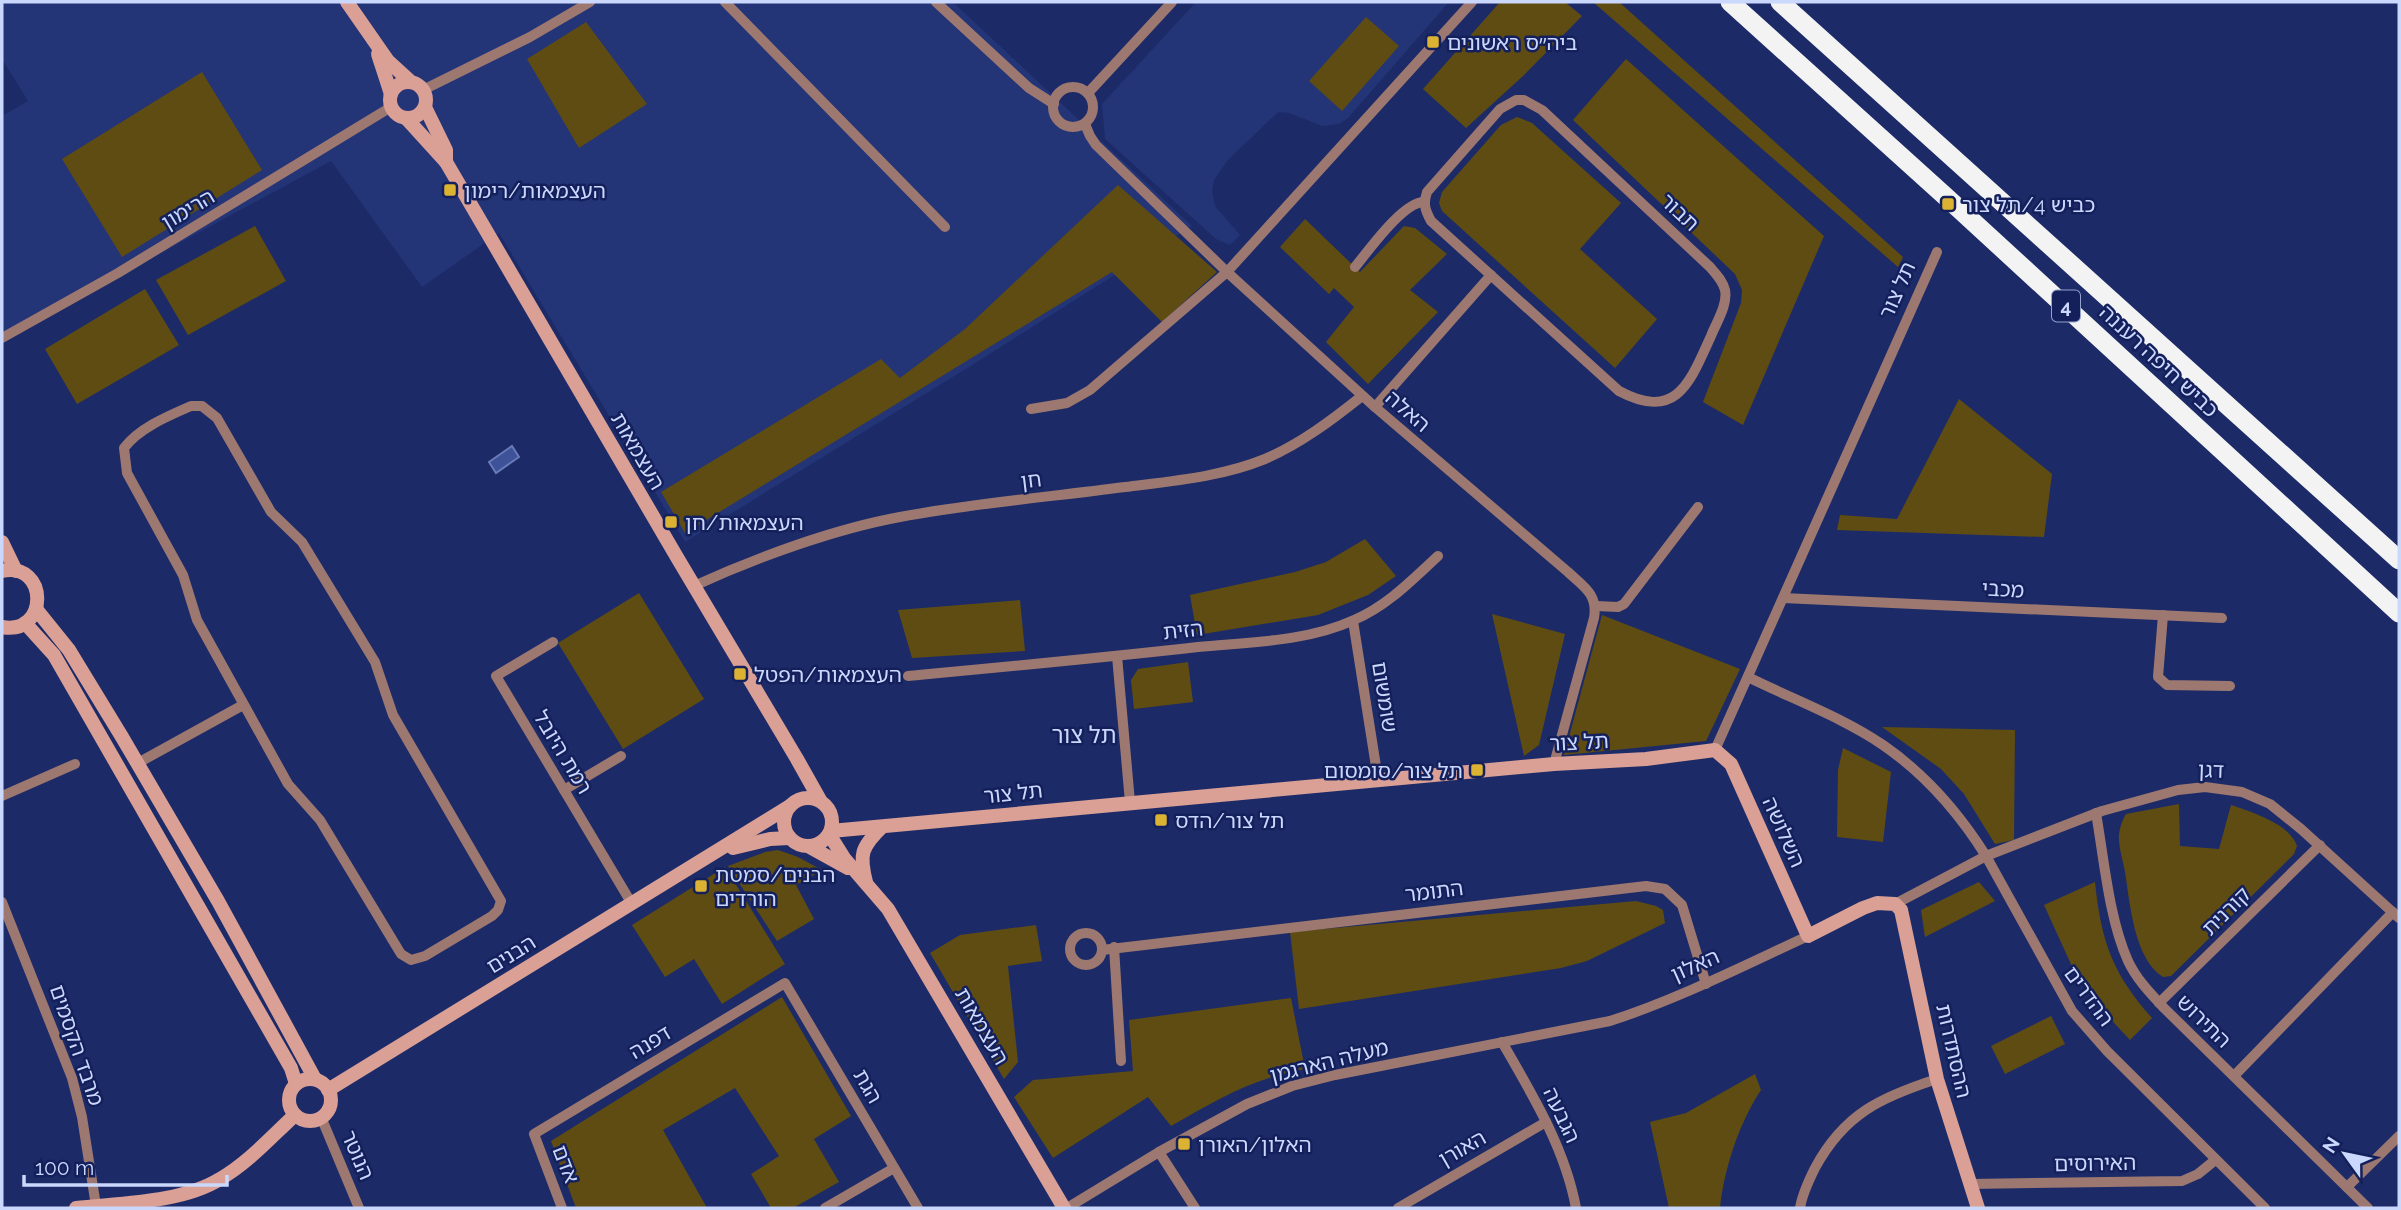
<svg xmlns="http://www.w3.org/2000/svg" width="2401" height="1210" viewBox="0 0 2401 1210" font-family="Raleway,'Noto Sans Hebrew',sans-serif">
	<rect width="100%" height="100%" fill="#1c2b67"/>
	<g fill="#233477">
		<path d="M2,2H953L1192,226L977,362L685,542L499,233L422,287L331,161L2,339V116L28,101L2,59Z"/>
		<path d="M1196,2H1449L1348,118L1339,124L1322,126L1289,113L1278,112L1227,161L1214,180L1212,191L1215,206L1240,235L1230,245L1216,239L1105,139L1102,104Z"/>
	</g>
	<g fill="#5f4c12">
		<path d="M1500,2H1565L1582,16L1523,76L1466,128L1423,89Z"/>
		<path d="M1593,2H1619L1903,257L1898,267Z"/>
		<path d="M1366,17L1399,46L1342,111L1309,81Z"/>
		<path d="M586,22L647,104L579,148L527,59Z"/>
		<path d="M1626,59L1824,236L1743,425L1703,402L1741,303L1742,290L1735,274L1573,120Z"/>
		<path d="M202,72L262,170L122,257L62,159Z"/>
		<path d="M1517,117L1532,123L1621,203L1580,249L1657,319L1615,368L1442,211L1439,203L1442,192L1501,125Z"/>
		<path d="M1118,185L1217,272L1162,322L1112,272L685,533L661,492L881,359L900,378L965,329Z"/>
		<path d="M1305,219L1360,272L1404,226L1415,228L1447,254L1410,290L1438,312L1368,384L1326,342L1354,307L1334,288L1329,294L1280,247Z"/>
		<path d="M255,226L286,281L188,335L156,280Z"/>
		<path d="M145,289L179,345L77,404L45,349Z"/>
		<path d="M1959,399L2052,474L2044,537L1837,530L1840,515L1897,519Z"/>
		<path d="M1365,539L1396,576L1368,595L1318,615L1197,635L1190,595L1295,572L1326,562Z"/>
		<path d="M639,593L704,699L623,749L558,643Z"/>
		<path d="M1020,600L1025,651L912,658L898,610Z"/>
		<path d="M1492,614L1565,634L1539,745L1524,756Z"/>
		<path d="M1602,615L1740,669L1706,741L1564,755Z"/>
		<path d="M1188,662L1193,702L1134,709L1131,680L1138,669Z"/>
		<path d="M1882,727L2015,730L2014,840L1995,844L1964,794L1941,769Z"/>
		<path d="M1843,748L1891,772L1883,842L1837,837L1838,770Z"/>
		<path d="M2179,804L2180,846L2219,849L2231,805C2252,812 2290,824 2297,846L2294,854L2171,976L2163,977C2134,959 2130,903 2125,872C2123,860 2118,846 2119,834C2120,827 2122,820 2126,814Z"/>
		<path d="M778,850L798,857L822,870L796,885L814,919L777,941L728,866L765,852Z"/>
		<path d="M725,867L785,964L722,1004L694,959L665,977L632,925Z"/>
		<path d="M1979,882L1995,901L1925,937L1921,910Z"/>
		<path d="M2095,882C2101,941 2112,973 2152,1018L2130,1040L2092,999L2075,973L2044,905Z"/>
		<path d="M1636,901L1656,906L1663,910L1665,923L1587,961L1561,968L1299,1009L1290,932Z"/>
		<path d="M1036,925L1042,961L1008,966L1018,1062L1004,1079L930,953L960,935Z"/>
		<path d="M782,997L851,1116L814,1139L839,1182L793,1208H771L751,1174L779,1156L735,1088L663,1130L707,1208H576L551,1141Z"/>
		<path d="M1291,998L1305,1069C1253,1078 1216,1100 1171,1126L1148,1097L1053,1158L1014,1097L1033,1080L1133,1071L1129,1020Z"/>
		<path d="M2051,1016L2065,1044L2005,1074L1991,1046Z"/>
		<path d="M1755,1074L1761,1090C1739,1123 1724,1169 1720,1208H1669L1650,1122L1686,1113Z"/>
	</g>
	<path fill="#3d5298" stroke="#687ab7" stroke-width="2" d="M512,446L519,457L496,473L489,462Z"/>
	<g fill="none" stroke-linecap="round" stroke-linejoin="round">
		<g stroke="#9d7871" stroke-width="10">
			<path d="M725,2L945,227"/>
			<path d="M936,2L1029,88L1054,104"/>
			<circle cx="1073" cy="107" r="20"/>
			<path d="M423,90L530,37L590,2"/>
			<path d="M1088,93L1172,2"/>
			<path d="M1516,100H1524L1542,110L1710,267C1716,274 1723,281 1725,290C1728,305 1716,323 1711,336C1690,382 1677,422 1619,391L1431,221C1425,210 1423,204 1427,192L1500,109Z"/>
			<path d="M1085,124L1090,136L1096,145L1227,272L1375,407L1568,572C1584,587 1598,594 1594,618L1554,764"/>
			<path d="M1355,267C1369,250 1403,202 1424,202"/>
			<path d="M2,338L118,273L391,107"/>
			<path d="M191,406H202L217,418L271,512L302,542L375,662L393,715L501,901L498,910L492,916L425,956L411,960L401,954L320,820L288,784L197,620L183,575L127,473L124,448C139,428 168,416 191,406Z"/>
			<path d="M1375,407L1491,275"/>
			<path d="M1031,409L1067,403L1090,390L1227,272L1472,2"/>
			<path d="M694,586C755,558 834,529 900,517C974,503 1050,497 1125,487C1172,481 1221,477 1265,459C1300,444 1332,420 1362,396"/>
			<path d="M1783,598L2222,618"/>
			<path d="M1596,606L1618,607L1624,604L1698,507"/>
			<path d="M2163,615L2158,677L2167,685L2230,686"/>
			<path d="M1353,621L1378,779"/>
			<path d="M553,642L496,676L632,904"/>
			<path d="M1117,656L1130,802"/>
			<path d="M908,676C1004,667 1101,658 1198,647C1249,642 1306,642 1354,620C1387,606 1412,580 1438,556"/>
			<path d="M1748,677C1792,699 1842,717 1883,745C1925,774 1959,813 1986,856L2102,811L2178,790L2205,787L2242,792L2270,804L2301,829L2399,918"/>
			<path d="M1715,750L1937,252"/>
			<path d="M138,763L243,705"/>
			<path d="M564,790L621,756"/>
			<path d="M2,796L75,764"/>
			<path d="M2096,813C2104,859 2109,919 2128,961C2137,980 2151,994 2164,1008L2368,1208"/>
			<path d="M2,902L72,1078L82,1117L96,1206"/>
			<path d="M1895,904L1986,856L2072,1011L2107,1051L2265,1208"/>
			<circle cx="1086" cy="949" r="16"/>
			<path d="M1114,947L1121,1061"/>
			<path d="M1102,950L1646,886L1665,889L1682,905L1706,984"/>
			<path d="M2159,1003L2320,845"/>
			<path d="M1502,1042C1532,1094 1565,1148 1576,1208"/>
			<path d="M2234,1076L2393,912"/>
			<path d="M321,1117L359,1208"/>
			<path d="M1159,1152L1195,1208"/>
			<path d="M1969,1184L2182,1181L2198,1174L2214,1161"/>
			<path d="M2347,1187L2399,1136"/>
			<path d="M562,1208L534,1134L785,983L918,1208"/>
			<path d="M825,1208L894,1168"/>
			<path d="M1067,1208L1159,1152L1247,1104L1292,1086L1335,1075L1610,1021C1678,999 1743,966 1808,936"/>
			<path d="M1398,1208L1546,1122"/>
			<path d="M1800,1208C1802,1195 1809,1180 1815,1168C1844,1114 1881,1097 1937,1079"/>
		</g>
		<g stroke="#da9f95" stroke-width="14">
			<path d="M347,2L388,61L411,82"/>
			<path d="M378,54L391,94"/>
			<circle cx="408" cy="100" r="18"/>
			<path d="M425,107L446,150V162"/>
			<path d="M406,118L446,162L678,559L797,759L820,800"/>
			<path d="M2,542L16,571"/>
			<path d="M2,571C49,561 49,636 2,627"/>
			<path d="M36,609L69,650L122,737L218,901L315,1079"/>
			<path d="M25,623L54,655L291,1068L296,1084"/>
			<circle cx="808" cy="822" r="24"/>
			<path d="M831,831L1554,764L1646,759L1715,750L1731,764L1808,936L1863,908L1877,903L1895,904L1901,910L1937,1079L1978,1208"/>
			<path d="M829,834L844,858L888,909L1064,1208"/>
			<path d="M810,847L848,868"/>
			<path d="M733,848L770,839L789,838"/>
			<path d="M866,882C859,855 861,847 882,827"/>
			<circle cx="310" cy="1100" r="21"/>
			<path d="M328,1090L790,806"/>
			<path d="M76,1208C121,1203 181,1203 220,1179C248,1163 271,1137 295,1115"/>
		</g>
		<g stroke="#f3f3f3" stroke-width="19">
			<path d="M1730,2L1945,196L2399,613"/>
			<path d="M1780,2L2399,560"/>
		</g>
	</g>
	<g fill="#dcb233" stroke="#14205b" stroke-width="2.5">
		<rect x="1426" y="35" width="14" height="14" rx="3.5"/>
		<rect x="443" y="183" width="14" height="14" rx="3.5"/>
		<rect x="1941" y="197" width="14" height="14" rx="3.5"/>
		<rect x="664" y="515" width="14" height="14" rx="3.5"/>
		<rect x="733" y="667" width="14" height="14" rx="3.5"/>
		<rect x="1470" y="763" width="14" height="14" rx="3.5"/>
		<rect x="1154" y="813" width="14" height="14" rx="3.5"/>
		<rect x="694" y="879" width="14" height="14" rx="3.5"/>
		<rect x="1177" y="1137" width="14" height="14" rx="3.5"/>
	</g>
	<g text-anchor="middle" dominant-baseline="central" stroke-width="5" stroke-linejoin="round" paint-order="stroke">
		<rect fill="#14205b" stroke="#94a1cd" stroke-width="2" x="2052" y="290.5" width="28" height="31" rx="5"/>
		<g font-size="19" font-weight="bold" fill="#cbd8fe">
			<text x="2066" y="306">4</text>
		</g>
		<g font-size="21" fill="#cbd8fe" stroke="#14205b" text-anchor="start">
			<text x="1447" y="42">ביה״ס ראשונים</text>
			<text x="464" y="190">העצמאות/רימון</text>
			<text x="1962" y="204">כביש 4/תל צור</text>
			<text x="685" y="522">העצמאות/חן</text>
			<text x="754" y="674">העצמאות/הפטל</text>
			<text x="1463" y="770" text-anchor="end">תל צור/סומסום</text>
			<text x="1175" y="820">תל צור/הדס</text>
			<text x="715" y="874">הבנים/סמטת<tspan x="715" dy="24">הורדים</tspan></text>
			<text x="1198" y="1144">האלון/האורן</text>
		</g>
		<g font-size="21" fill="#cbd8fe" stroke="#14205b">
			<text transform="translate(188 209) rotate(-31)">הרימון</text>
			<text transform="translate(1680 212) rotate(43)">תבור</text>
			<text transform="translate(1897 290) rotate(-66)">תל צור</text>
			<text transform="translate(2159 361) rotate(43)">כביש חיפה רעננה</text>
			<text transform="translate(1408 411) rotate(41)">האלה</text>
			<text transform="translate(638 451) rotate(60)">העצמאות</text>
			<text transform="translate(1031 480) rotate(-7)">חן</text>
			<text transform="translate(2003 589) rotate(3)">מכבי</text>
			<text transform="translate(1183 630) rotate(-6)">הזית</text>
			<text transform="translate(1385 697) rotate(81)">שומשום</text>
			<text transform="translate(1579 742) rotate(-3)">תל צור</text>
			<text transform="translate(563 752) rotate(59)">רמת היובל</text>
			<text transform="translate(2211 770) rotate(2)">דגן</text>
			<text transform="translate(1013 793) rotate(-6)">תל צור</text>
			<text transform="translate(1784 832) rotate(66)">השלושה</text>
			<text transform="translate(1434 891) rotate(-7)">התומר</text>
			<text transform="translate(2226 911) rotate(-45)">קורנית</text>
			<text transform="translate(511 954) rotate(-32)">הבנים</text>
			<text transform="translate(1695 965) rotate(-24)">האלון</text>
			<text transform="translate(2089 996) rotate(54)">ההדרים</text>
			<text transform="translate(2204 1021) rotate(44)">התירוש</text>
			<text transform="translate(982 1026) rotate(60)">העצמאות</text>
			<text transform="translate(650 1042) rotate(-31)">דפנה</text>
			<text transform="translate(77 1045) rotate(71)">מרבד הקסמים</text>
			<text transform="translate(1954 1051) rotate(77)">ההסתדרות</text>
			<text transform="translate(1329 1061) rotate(-14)">מעלה הארגמן</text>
			<text transform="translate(868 1086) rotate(60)">הגת</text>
			<text transform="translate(1562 1115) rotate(65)">הגבעה</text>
			<text transform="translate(1462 1148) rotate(-30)">האורן</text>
			<text transform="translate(358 1155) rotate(67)">הנוטר</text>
			<text transform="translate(2095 1163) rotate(-1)">האירוסים</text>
			<text transform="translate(566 1164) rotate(69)">אדם</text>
		</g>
		<g font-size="23" fill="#cbd8fe" stroke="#14205b">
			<text x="1084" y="734">תל צור</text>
		</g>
	</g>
	<rect width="2401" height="1210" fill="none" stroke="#cbd8fe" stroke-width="7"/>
	<g transform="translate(2345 1154) rotate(303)" stroke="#14205b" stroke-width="5" paint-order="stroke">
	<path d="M0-5L12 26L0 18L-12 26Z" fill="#cbd8fe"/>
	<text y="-10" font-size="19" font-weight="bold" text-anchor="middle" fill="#cbd8fe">N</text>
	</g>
	<path d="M24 1175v10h203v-10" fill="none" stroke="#cbd8fe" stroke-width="3.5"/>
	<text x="35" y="1175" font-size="21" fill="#cbd8fe" stroke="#14205b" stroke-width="5" paint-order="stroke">100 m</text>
</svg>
